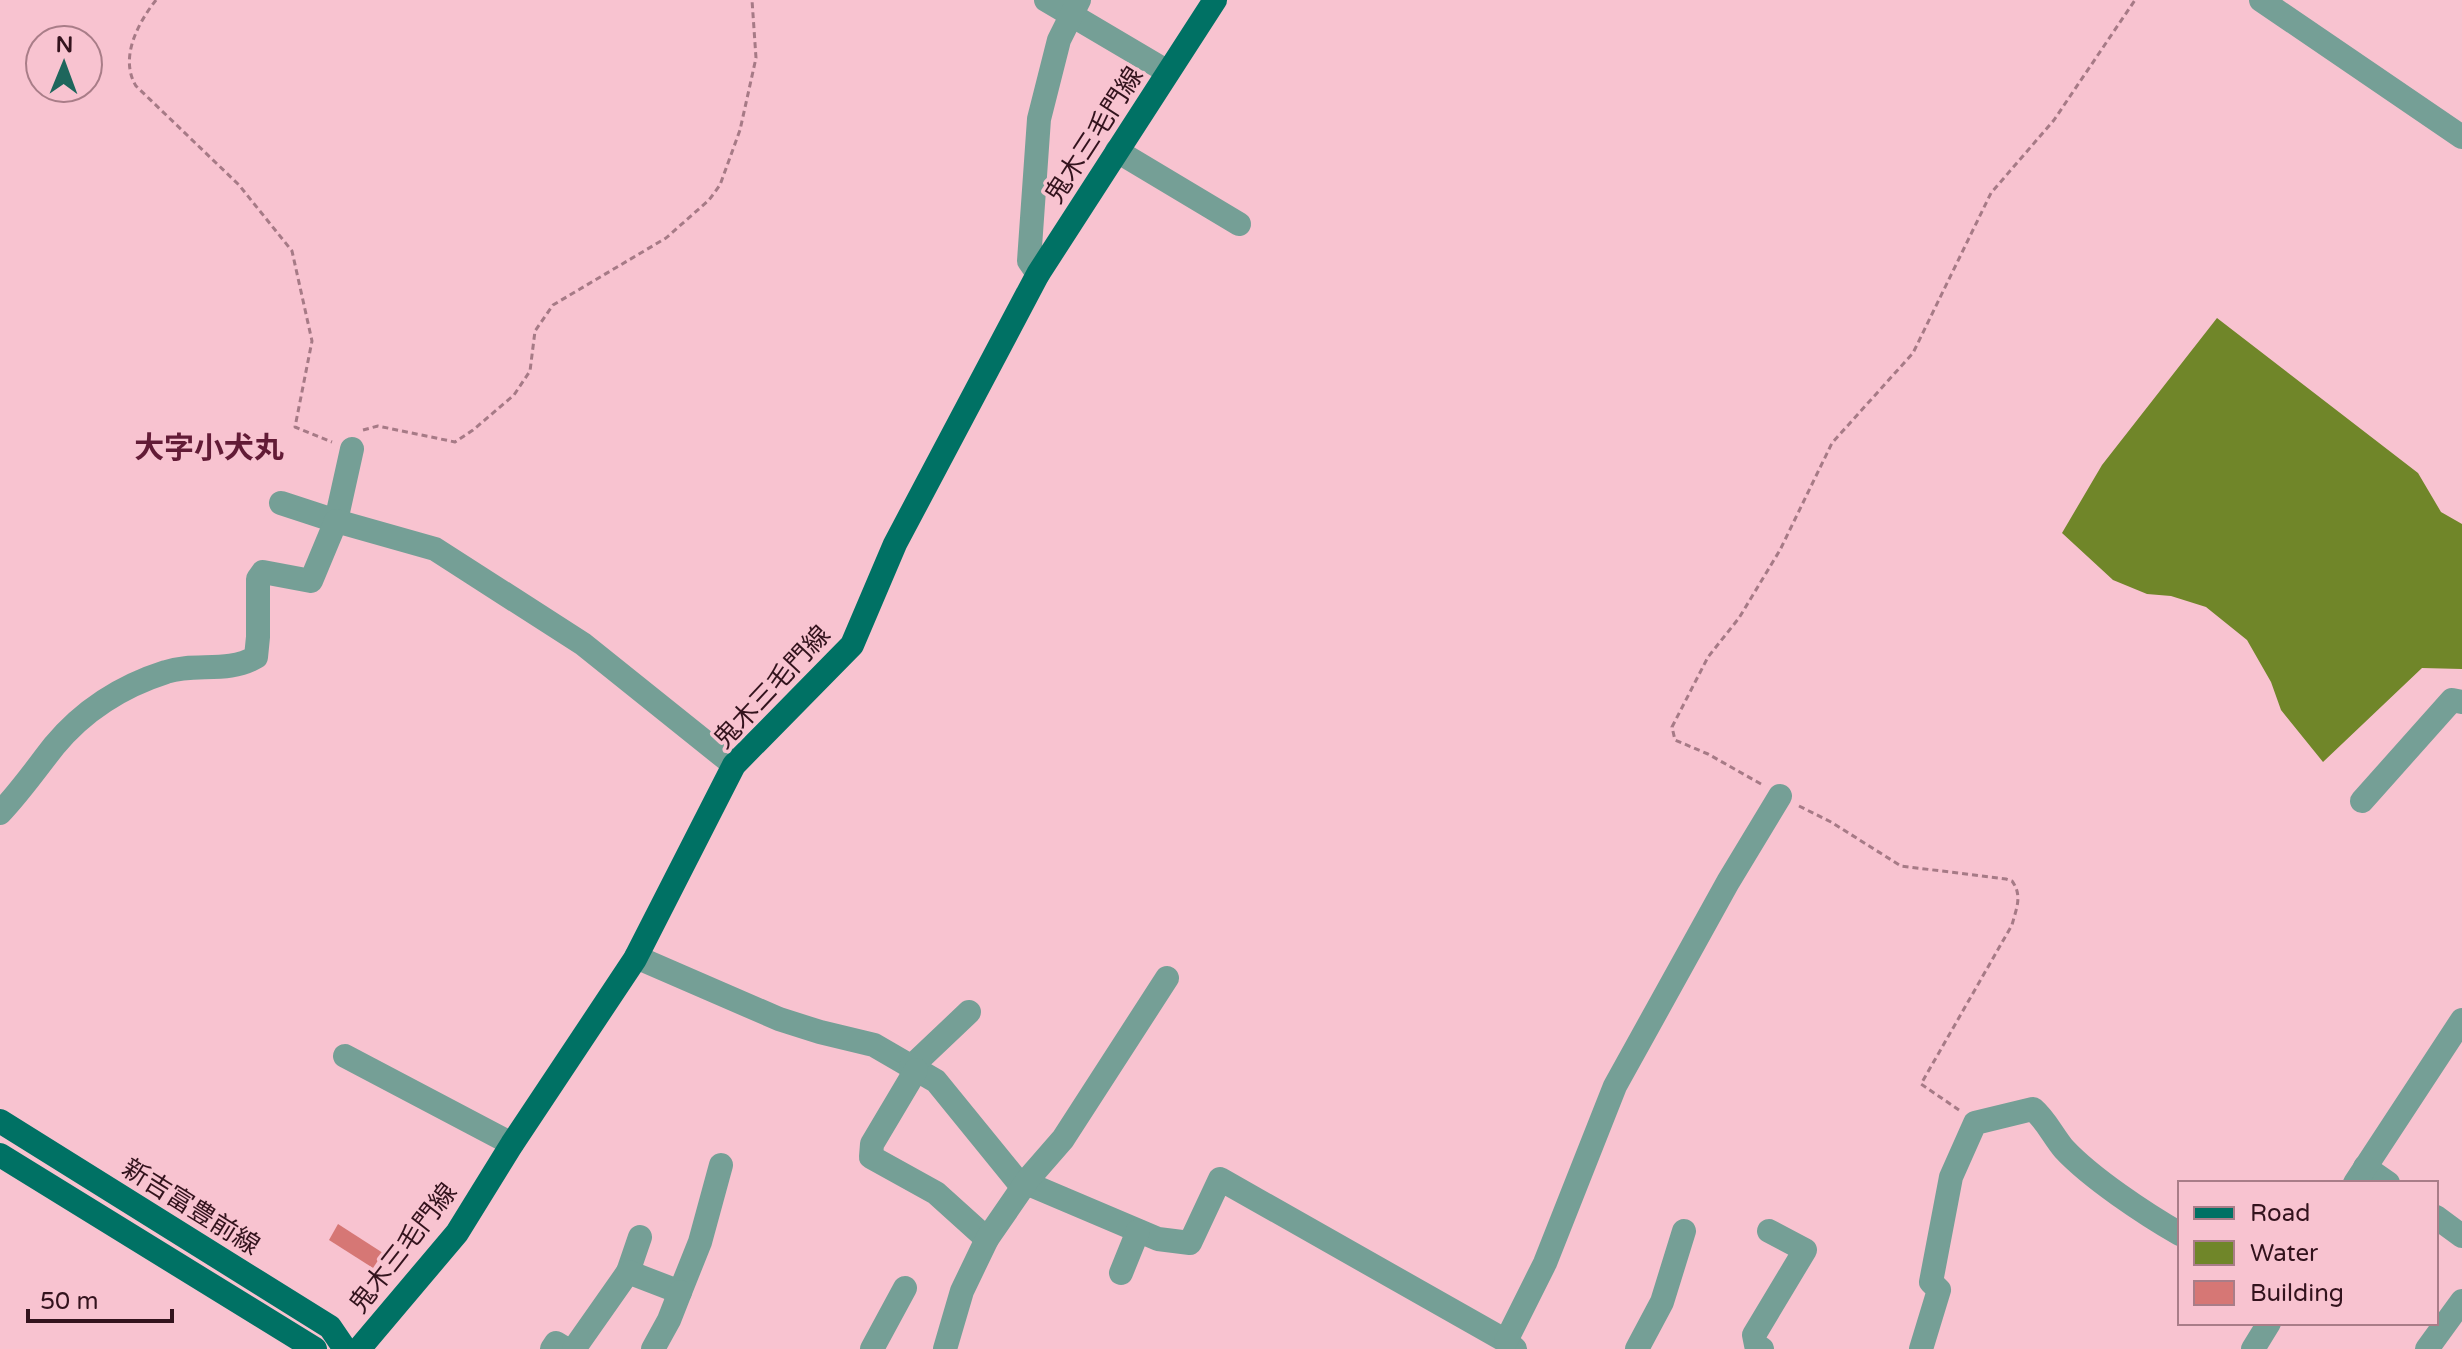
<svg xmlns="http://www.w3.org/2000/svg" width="2462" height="1349" viewBox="0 0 2462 1349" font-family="'Varela Round','Noto Sans JP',sans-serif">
	<rect width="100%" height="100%" fill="#f8c3d0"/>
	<path fill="#708629" d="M2217,318L2418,473L2441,512L2462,524V669L2422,668L2323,762L2281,710L2271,682L2247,640L2206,607L2171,596L2147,594L2113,580L2062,533L2102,465Z"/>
	<path fill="#d67775" d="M338,1224L383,1253L373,1268L329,1240Z"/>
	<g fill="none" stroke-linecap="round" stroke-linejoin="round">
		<g stroke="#a67a86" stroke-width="3" stroke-dasharray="6 4" stroke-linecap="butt">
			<path d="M156,0C138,23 119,58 136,86L239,185L292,251L312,341L295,427L332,442"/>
			<path d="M363,430L378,426L455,442L473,430L514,395L530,371L535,331L553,305L666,238L709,200L720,185L740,130L756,58L752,0"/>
			<path d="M1761,784L1708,754L1675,740L1672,727L1708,657L1739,618L1780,550L1832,443L1913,353L1991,193L2054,120L2135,0"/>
			<path d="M1799,806L1831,822L1901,866L2006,879L2012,881C2023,896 2016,909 2012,925L1921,1084L1959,1110"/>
		</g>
		<g stroke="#759f96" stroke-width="24">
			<path d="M1046,0L1168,72"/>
			<path d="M2261,0L2462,137"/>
			<path d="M1117,151L1239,224"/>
			<path d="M1038,274L1029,261L1039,119L1059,40L1079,0"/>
			<path d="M281,503L336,521L352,449"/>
			<path d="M2362,801L2452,700L2462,702"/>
			<path d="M0,813C20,792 36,769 54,746C83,711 122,686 166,672C195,662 227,674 256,657L258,637V579L263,572L311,581L336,521L435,549L583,644L734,765"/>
			<path d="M636,957L779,1019L820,1032L874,1045L936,1081L1023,1188"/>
			<path d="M345,1056L512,1144"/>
			<path d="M911,1067L969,1012"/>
			<path d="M916,1070L872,1144L871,1157L936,1193L987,1239"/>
			<path d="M2365,1167L2388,1183"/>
			<path d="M1026,1183L1158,1239L1190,1243L1220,1179L1506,1341L1515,1349"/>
			<path d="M2355,1183L2462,1020"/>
			<path d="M2436,1217L2462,1236"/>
			<path d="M628,1272L640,1237"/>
			<path d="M1121,1273L1138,1231"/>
			<path d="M1506,1341L1545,1263L1615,1086L1728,882L1780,796"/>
			<path d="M552,1349L556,1343L566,1349"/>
			<path d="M574,1349L628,1272L680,1292L700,1242L721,1165"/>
			<path d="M653,1349L669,1320L680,1292"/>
			<path d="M872,1349L905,1288"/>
			<path d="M945,1349L962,1291L987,1239L1029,1178L1063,1139L1167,978"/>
			<path d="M1637,1349L1662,1302L1684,1231"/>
			<path d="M1762,1349L1756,1345L1754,1335L1805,1250L1769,1231"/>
			<path d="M1921,1349L1939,1290L1931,1282L1951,1177L1975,1123L2033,1109C2046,1120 2053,1136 2064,1149C2091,1178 2145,1214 2180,1234"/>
			<path d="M2253,1349L2269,1323"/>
			<path d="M2427,1349L2462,1301"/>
		</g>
		<g stroke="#007164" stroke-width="24">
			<path d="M0,1121L330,1327L345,1349"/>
			<path d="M0,1155L315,1349"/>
			<path d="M359,1349L457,1233L512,1144L635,959L734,765L852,645L895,544L1038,274L1215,0"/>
		</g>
	</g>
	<g text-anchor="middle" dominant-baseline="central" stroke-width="7" stroke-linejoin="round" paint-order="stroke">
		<g font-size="26" fill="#33131d" stroke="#f8c3d0">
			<text transform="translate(1094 135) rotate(-57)">鬼木三毛門線</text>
			<text transform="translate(772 687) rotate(-47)">鬼木三毛門線</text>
			<text transform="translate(191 1207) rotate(32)">新吉富豊前線</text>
			<text transform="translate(403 1248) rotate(-52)">鬼木三毛門線</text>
		</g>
		<g font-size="30" font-weight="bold" fill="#621b36" stroke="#f8c3d0">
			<text x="209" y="448">大字小犬丸</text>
		</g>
	</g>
	<rect x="2178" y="1181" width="260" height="144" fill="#f8c3d0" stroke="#a97d88" stroke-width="2"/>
	<rect x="2194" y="1207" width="40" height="12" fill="#007164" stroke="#a97d88" stroke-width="2"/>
	<text x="2250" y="1221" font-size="24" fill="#33131d">Road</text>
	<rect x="2194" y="1241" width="40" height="24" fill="#708629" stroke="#a97d88" stroke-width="2"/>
	<text x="2250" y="1261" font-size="24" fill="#33131d">Water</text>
	<rect x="2194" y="1281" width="40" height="24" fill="#d67775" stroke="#a97d88" stroke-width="2"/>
	<text x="2250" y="1301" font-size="24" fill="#33131d">Building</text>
	<g transform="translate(64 64) rotate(1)"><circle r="38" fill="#f8c3d0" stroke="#a97d88" stroke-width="2"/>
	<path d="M0-6L14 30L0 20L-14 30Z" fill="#1e665c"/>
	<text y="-12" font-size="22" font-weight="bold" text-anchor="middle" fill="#33131d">N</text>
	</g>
	<path d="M28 1309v12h144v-12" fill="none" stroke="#33131d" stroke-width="4"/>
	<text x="40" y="1309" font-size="24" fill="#33131d" stroke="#f8c3d0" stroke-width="6" paint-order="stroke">50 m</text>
</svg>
